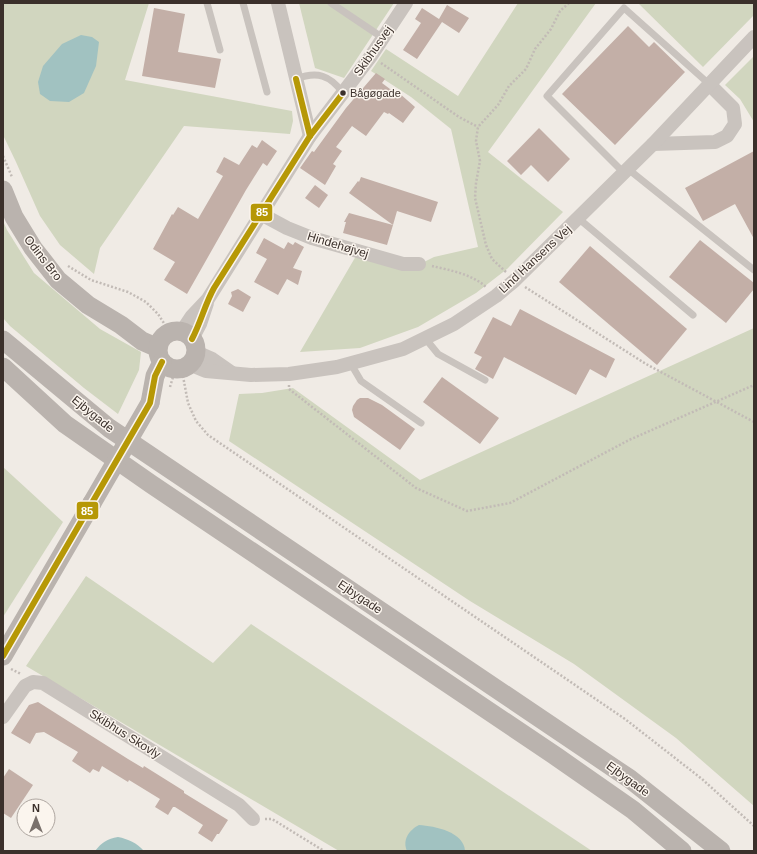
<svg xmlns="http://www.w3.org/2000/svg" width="757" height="854" viewBox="0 0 757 854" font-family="Arial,sans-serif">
	<rect width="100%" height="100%" fill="#f0ebe5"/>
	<g fill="#d1d6bf">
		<path d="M3,3H149L125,80L292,111L293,121L290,134L184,126L100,248L94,274L60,245L40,216L16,162L3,135Z"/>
		<path d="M299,3H394L344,78L315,68Z"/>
		<path d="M518,3H596L488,152L563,212L507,269L476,293L418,327L360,348L300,352L356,256L408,270L434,257L478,247L451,129L411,97L371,71L386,49L458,96Z"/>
		<path d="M638,3H754V15L703,67Z"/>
		<path d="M754,56V122L740,99L725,85Z"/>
		<path d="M3,221L7,230L34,273L100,329L141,352L139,370L118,414L84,388L10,326L3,318Z"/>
		<path d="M754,328V806L676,738L574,664L470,601L229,441L239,394L262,393L293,388L420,480Z"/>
		<path d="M3,467L63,522L3,617Z"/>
		<path d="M86,576L213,663L251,624L592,851H339L26,666Z"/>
	</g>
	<g fill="#a1c2c1">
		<path d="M81,35L92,37L99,42L96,66L84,93L69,102L50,101L40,94L38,82L43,66L62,44Z"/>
		<path d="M419,825C435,826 464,832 465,851H407C402,840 409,830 419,825Z"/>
		<path d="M118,837C128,839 137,843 144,851H95C102,842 107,839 118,837Z"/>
	</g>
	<g fill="#c3afa7">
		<path d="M447,5L469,18L459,33L442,22L417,59L403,50L421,23L415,19L422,8L439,19Z"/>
		<path d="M154,8L185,14L178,52L221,59L215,88L142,76Z"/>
		<path d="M628,26L649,47L654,42L685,72L615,145L562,94Z"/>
		<path d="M376,73L385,79L382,83L398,95L399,93L415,107L403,123L389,113L388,114L384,112L366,136L352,126L336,147L342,151L333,164L336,166L325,185L300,168L312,151L314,152L346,108Z"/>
		<path d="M539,128L570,159L548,182L531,165L521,175L507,161Z"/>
		<path d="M262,140L277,151L267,166L263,163L246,190L187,294L164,280L175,262L153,249L172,214L173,215L178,207L198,219L223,176L216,172L224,157L239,165L252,145L257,148Z"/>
		<path d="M754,151V239L735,204L703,221L685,188Z"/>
		<path d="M361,177L438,202L431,222L397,211L393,225L349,193L358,181L359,182Z"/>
		<path d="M315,185L328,195L319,208L305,198Z"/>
		<path d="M349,213L393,225L387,245L343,233L346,222H344Z"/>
		<path d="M264,238L284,249L288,242L293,245L295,242L304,247L293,268L302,271L298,285L287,279L278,295L254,282L267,259L256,253Z"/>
		<path d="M700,240L754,283V289L726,323L669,277Z"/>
		<path d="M590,246L687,329L657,365L559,282Z"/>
		<path d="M238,289L251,297L243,312L228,304L232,296L231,292Z"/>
		<path d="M520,309L615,359L606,378L590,369L576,395L504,357L493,379L475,369L482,357L474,353L493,317L511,326Z"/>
		<path d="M442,377L499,418L480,444L423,402Z"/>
		<path d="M360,398H368L382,405L415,429L400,450L354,417L352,410L353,406L357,400Z"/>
		<path d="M38,702L128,759L143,768L144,766L184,791V793L228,820L219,834H217L212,842L198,833L203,825L175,807H173L168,815L155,807L160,799L129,780L128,782L102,766L99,772L93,769L90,773L72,761L78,752L44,732L36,733L30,744L11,733L29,705Z"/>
		<path d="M9,769L33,785L11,818L3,813V778Z"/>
	</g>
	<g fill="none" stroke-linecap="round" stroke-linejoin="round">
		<g stroke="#c2bbb6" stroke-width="2.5" stroke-dasharray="2 2" stroke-linecap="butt">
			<path d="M381,63L459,117L478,127"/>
			<path d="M3,156L12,177"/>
			<path d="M68,266L91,280L128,292L146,302L158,314L169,331"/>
			<path d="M432,266C449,270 472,274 486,287"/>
			<path d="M506,272L492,259L486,245L475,198L476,183L480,161L476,141L478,127L498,105L509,86L526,69L535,49L551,29L560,11L569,3"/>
			<path d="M525,287L646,364L754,422"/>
			<path d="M183,376L188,403L196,421L208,435L625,719L702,779L754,826"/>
			<path d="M289,385V389L416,488L467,511L510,503L629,440L754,385"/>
			<path d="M170,387L173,377"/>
			<path d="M11,669L21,674"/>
			<path d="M265,819H272L324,851"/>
		</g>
		<g stroke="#c9c3be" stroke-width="7">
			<path d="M207,3L220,50"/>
			<path d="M243,3L267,92"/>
			<path d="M331,3L383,38"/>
			<path d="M296,79C317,71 330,75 343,93"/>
			<path d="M628,169L754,270"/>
			<path d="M624,173L547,96L624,8L709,84"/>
			<path d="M578,218L693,315"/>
			<path d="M425,338L438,354L485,380"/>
			<path d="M351,364L361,381L421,423"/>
		</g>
		<g stroke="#c9c3be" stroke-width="14">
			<path d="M278,3L310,136"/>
			<path d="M653,144L715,142L727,136L735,124L733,108L709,84"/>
			<path d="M261,214L287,228L312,238L403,264H419"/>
			<path d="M182,331L192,316L208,299L310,136L371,56L406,3"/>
			<path d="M192,339L200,324L207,303"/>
			<path d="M196,352L212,359L232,373"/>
			<path d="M189,364L206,371L251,375L289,374L337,367L403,349L454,324L496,296L514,281L653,144L754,37"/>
			<path d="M3,717L25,686L33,682L43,683L239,805L253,819"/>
		</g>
		<g stroke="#bab3ae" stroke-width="19">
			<path d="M3,190L14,217L33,248L58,280L88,305L121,325L142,341L158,348"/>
			<circle cx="177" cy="350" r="19"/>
			<path d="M3,340L109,428L630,779L721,851"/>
			<path d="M3,367L65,424L151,484L557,757L633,810L682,851"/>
			<path d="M150,403L155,376L162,362"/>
			<path d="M3,656L92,503"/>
		</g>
		<path stroke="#bab3ae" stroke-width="19" d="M92,503L150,403"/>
		<g stroke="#fbf5ee" stroke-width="9">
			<g id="bus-1">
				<path d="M296,79L310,136"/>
				<path d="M192,339C201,322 205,304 214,288L310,136L343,93"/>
				<path d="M3,656L150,403L155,376L162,362"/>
			</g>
		</g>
		<use href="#bus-1" stroke="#b69806" stroke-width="6"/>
	</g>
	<circle fill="#3b302b" stroke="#fbf5ee" stroke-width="1.5" cx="343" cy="93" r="3.5"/>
	<g text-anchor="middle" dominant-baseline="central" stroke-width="3" stroke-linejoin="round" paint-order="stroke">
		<g font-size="11" fill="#3b302b" stroke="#fbf5ee" text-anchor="start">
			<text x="350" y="93">Bågøgade</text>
		</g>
		<g font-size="12" fill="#3b302b" stroke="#fbf5ee">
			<text transform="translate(373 51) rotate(-55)">Skibhusvej</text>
			<text transform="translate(338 245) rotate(17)">Hindehøjvej</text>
			<text transform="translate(43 258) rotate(52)">Odins Bro</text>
			<text transform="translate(535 259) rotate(-43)">Lind Hansens Vej</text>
			<text transform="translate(93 414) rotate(39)">Ejbygade</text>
			<text transform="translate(360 597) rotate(34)">Ejbygade</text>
			<text transform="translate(125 734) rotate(32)">Skibhus Skovly</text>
			<text transform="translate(628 779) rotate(36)">Ejbygade</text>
		</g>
	</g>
	<g stroke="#fbf5ee" stroke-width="1.5">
		<rect x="250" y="203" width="23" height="19" rx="4" fill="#b69806"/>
		<rect x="76" y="501" width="23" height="19" rx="4" fill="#b69806"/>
	</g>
	<g font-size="11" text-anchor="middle" font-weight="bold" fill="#fff">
		<text x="262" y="216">85</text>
		<text x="87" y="515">85</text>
	</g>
	<rect width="757" height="854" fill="none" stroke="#3b302b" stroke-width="8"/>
	<g transform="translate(36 818)"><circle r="19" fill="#fbf5ee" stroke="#aea6a0"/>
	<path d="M0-3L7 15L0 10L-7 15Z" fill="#7a716c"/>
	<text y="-6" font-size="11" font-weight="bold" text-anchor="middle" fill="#3b302b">N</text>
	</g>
</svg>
